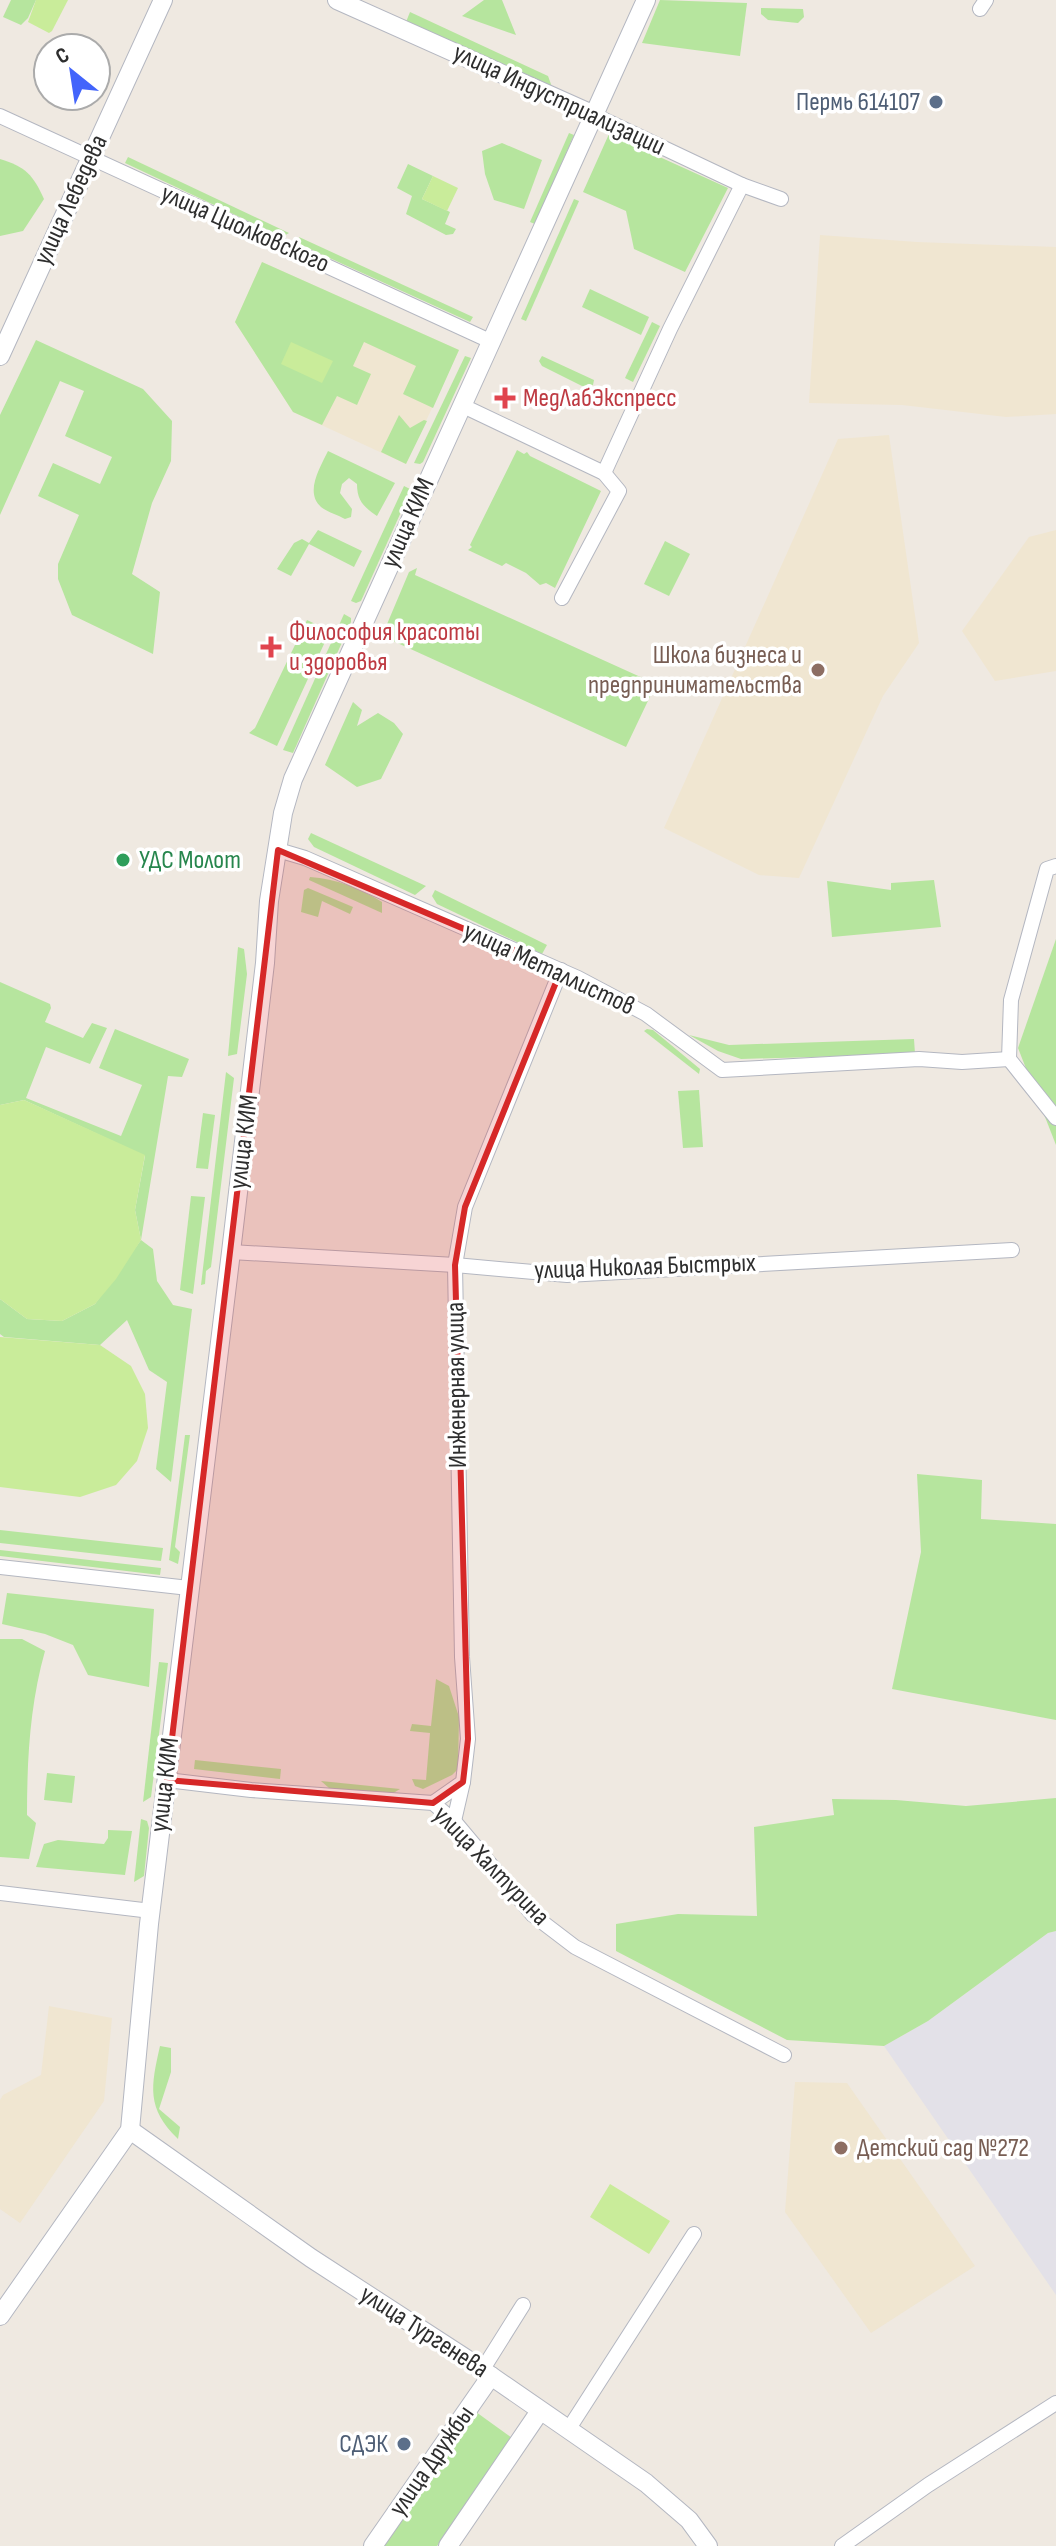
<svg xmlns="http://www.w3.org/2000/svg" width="1056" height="2546" viewBox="0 0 1056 2546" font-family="'Sofia Sans Condensed',sans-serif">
	<rect width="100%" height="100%" fill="#efe9e1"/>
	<path fill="#e3e1e8" d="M1056,1931V2295L884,2046L928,2021L1048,1933Z"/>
	<g fill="#f0e6d1">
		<path d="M820,235L917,242L1056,247V414L1006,417L902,405L809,403Z"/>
		<path d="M262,262L459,350L406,464L293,412L235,322Z"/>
		<path d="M889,435L919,643L883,696L799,878L759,875L664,828L838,439Z"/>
		<path d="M1056,530V671L995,681L962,631L1029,537Z"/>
		<path d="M49,2006L112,2018L104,2101L20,2223L0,2209V2100L3,2095L41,2075Z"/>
		<path d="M795,2082L847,2083L975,2266L871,2333L785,2212Z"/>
	</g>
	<g fill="#b6e59e">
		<path d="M11,0H36L28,18L21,25L3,17Z"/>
		<path d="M484,0H502L516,35L462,16Z"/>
		<path d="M660,0L747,3L740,56L642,43Z"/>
		<path d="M761,8L803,9L804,17L798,23L768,20L761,14Z"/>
		<path d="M410,12L548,76L552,87L406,22Z"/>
		<path d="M569,133L574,135L535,224L530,222Z"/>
		<path d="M609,134L728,188L685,272L634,249L626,211L583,192Z"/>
		<path d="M502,143L542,160L524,209L494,200L485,174L482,151Z"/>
		<path d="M128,157L289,233L282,237L125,163Z"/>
		<path d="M0,159C26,167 33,175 44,199L23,231L0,236Z"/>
		<path d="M408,164L433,176L422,199L450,212L445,224L456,229L453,234L446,235L406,214L412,196L397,188Z"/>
		<path d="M574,199L579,201L526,321L521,319Z"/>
		<path d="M299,237L473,317L470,322L301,245Z"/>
		<path d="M262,262L459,350L433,408L403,394L416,366L364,342L353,366L371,374L357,405L337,396L322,425L293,412L235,322Z"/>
		<path d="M590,289L649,317L641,335L582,307Z"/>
		<path d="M652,322L660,326L633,382L625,378Z"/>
		<path d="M36,340L143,389L172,421L171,461L152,503L132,574L160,592L153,654L72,615L58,579V564L79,515L38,496L53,463L100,484L112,457L65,436L84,391L60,381L0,515V415Z"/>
		<path d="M465,356L471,358L423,462L420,464L414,463Z"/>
		<path d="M542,356L594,380L593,385L584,387L542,366L539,361Z"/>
		<path d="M399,415L410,428L424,420L427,421L406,464L381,452Z"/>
		<path d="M517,450L524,454L527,452L530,456L601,491L555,588L546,583L540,585L526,573L506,563L502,566L468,550L472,547L470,545Z"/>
		<path d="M328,451L395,483L377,516C364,507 357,501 357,484L349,478L342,484L340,493L352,509L351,517L345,519C338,515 327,512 321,507C304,492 321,466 328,451Z"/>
		<path d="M404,486L410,489V492L361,601L356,603L351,601Z"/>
		<path d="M318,530L362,551L354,567L309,544L291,576L277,569L294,543L302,539L309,543Z"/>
		<path d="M665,541L690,554L669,596L644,584Z"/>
		<path d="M417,568L415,575L656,684L626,747L382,636L409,572Z"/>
		<path d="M344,614L351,618V622L293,753L283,750Z"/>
		<path d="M307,620L330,631L277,746L249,733L255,728Z"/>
		<path d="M353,702L362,710L357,726L378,713L394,723L403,734L381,779L357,787L325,765Z"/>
		<path d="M311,833L426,886L415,895L314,847L308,839Z"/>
		<path d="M310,877C336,879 360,888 382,902V913L309,880Z"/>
		<path d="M934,880L941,927L832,937L827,881L891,890V883Z"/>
		<path d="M308,888L353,907L350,914L322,901L318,917L301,912L304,890Z"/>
		<path d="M435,890L547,945L542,954L437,904L432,896Z"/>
		<path d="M1056,939V1145L1018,1048Z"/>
		<path d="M238,947L244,949L247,974L237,1054L228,1056Z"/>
		<path d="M0,982L50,1004L51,1008L45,1022L83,1038L92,1023L107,1028L90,1064L46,1047L26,1098L121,1136L142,1085L99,1068L115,1029L189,1059L182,1077L168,1076L141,1240L153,1249L157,1281L173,1305L192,1309L171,1482L156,1469L167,1382L149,1370L127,1320L100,1345L4,1337L0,1334V1299L27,1319L62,1321L95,1304L141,1240L135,1210L145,1156L24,1100L0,1105Z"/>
		<path d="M647,1029L653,1030L700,1069L699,1074L644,1031Z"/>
		<path d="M689,1035L729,1045L914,1039L915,1054L741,1059L718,1051Z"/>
		<path d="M226,1072L234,1078L211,1267L206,1271L205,1284L201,1285Z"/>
		<path d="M699,1090L703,1147L683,1148L678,1091Z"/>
		<path d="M203,1113L215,1115L208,1169L196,1168Z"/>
		<path d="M191,1196L205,1197L193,1294L180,1290Z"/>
		<path d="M185,1435H190L175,1547L180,1552L178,1564L169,1560Z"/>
		<path d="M917,1474L982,1480L981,1519L1056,1524V1720L892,1689L921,1552Z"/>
		<path d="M0,1530L163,1548L161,1561L0,1543Z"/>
		<path d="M0,1550L161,1568L160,1575L0,1556Z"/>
		<path d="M7,1593L154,1609L149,1687L88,1675L73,1645L45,1634L2,1624Z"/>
		<path d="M0,1639H22L45,1651C30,1704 27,1759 27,1815L36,1823L29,1859L0,1857Z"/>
		<path d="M159,1662L168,1663L151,1797L143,1802Z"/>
		<path d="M436,1679L449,1686L459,1717L458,1769L452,1775L423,1789L415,1786L412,1779L426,1780L430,1733L410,1731L412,1724L431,1726Z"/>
		<path d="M195,1760L281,1769L280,1779L194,1769Z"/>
		<path d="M47,1773L75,1776L72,1803L44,1800Z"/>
		<path d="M321,1781L400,1789L390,1795L329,1788Z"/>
		<path d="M1056,1798V1931L1048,1933L928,2021L884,2046L787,2040L616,1951V1924L678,1914L757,1916L754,1827L834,1815L832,1799L896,1800L966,1806Z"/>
		<path d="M141,1819L147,1821L149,1828L144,1876L134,1882Z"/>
		<path d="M108,1830L132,1831L125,1875L36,1867L44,1844L58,1840L104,1844L108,1838Z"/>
		<path d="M160,2046L171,2048V2072L159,2109L180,2127L178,2139C146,2108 151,2086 160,2046Z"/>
		<path d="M476,2412L512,2438L437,2546H383Z"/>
	</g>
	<g fill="#c9ec9a">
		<path d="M36,0H68L52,31L49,33L28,22Z"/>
		<path d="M433,176L458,188L447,211L422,199Z"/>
		<path d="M291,342L333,361L322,383L281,364Z"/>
		<path d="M24,1100L145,1155L135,1210L141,1240L116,1279L95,1304L62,1321L27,1319L0,1299V1105Z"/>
		<path d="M0,1337L100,1345L131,1366L145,1394L148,1428L137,1461L116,1485L80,1497L0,1487Z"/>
		<path d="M610,2184L670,2221L649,2254L590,2217Z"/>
	</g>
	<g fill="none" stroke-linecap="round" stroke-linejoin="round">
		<g stroke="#b4b7c1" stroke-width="16">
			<g id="street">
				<path d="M980,9L986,0"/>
				<path d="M594,115L742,185L781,199"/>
				<path d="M0,116L490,341"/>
				<path d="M461,405L604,473L619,491L562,598"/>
				<path d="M604,473L670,329L742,185"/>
				<path d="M278,850L305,858L578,978L646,1014L722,1070L919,1059L962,1062L1009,1059"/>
				<path d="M1009,1059L1011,1000L1047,869L1056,866"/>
				<path d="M1009,1059L1056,1118"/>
				<path d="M231,1252L455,1265L567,1275L1012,1250"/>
				<path d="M0,1567L189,1588"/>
				<path d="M167,1780L251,1790L433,1803L454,1821L533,1915L575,1947L784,2055"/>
				<path d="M433,1803L463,1782L468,1739L462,1657L455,1265L465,1207L561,970"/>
				<path d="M454,1821L463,1782"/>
				<path d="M0,1893L151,1911"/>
				<path d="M481,2372L523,2305"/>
				<path d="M568,2430L694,2234"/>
				<path d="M842,2546L928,2485L1056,2403"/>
			</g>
		</g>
		<g stroke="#b4b7c1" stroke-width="20">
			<g id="secondary">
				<path d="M337,0L594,115"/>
				<path d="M0,356L163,0"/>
				<path d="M130,2130L311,2258L465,2358L646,2483L689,2520L708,2546"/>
				<path d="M0,2316L130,2130L149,1924L231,1252L265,963L269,901L283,813L293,779L646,0"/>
				<path d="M373,2546L491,2376"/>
				<path d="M448,2546L540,2411"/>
			</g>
		</g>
		<use href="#street" stroke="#fff" stroke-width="14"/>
		<use href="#secondary" stroke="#fff" stroke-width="18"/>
	</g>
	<path fill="#d62828" fill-opacity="0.2" stroke="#d62828" stroke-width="6" stroke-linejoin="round" d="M278,850L561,970L465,1207L455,1265L468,1739L463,1782L433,1803L167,1780Z"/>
	<g fill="#5c6f8a" stroke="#fff" stroke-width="3">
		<circle cx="936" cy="102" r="8"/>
		<circle cx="404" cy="2444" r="8"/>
	</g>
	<g fill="#e0444e" stroke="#fff" stroke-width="3">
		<path d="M501 386h8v8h8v8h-8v8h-8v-8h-8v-8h8z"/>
		<path d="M267 635h8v8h8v8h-8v8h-8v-8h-8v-8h8z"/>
	</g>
	<g fill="#8d6e63" stroke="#fff" stroke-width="3">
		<circle cx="818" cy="670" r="8"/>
		<circle cx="841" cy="2148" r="8"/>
	</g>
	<circle fill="#2e9e5b" stroke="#fff" stroke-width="3" cx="123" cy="860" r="8"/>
	<g text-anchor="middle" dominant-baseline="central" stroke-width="7" stroke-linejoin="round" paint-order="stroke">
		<g font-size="26" fill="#2e2e2e" stroke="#fff">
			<text transform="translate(559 100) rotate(25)">улица Индустриализации</text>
			<text transform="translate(71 200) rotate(-65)">улица Лебедева</text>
			<text transform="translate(245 229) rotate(24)">улица Циолковского</text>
			<text transform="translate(408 523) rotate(-66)">улица КИМ</text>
			<text transform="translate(549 969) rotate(25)">улица Металлистов</text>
			<text transform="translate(244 1142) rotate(-83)">улица КИМ</text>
			<text transform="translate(645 1267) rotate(-2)">улица Николая Быстрых</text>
			<text transform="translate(457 1385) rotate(-91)">Инженерная улица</text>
			<text transform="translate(165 1785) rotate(-83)">улица КИМ</text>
			<text transform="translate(491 1866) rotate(46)">улица Халтурина</text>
			<text transform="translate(424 2332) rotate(33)">улица Тургенева</text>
			<text transform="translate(432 2461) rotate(-55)">улица Дружбы</text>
		</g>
		<g font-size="26" fill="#4e5e75" stroke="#fff" text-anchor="end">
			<text x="920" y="102">Пермь 614107</text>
			<text x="388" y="2444">СДЭК</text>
		</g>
		<g font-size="26" fill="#be3a42" stroke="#fff" text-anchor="start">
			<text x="523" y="398">МедЛабЭкспресс</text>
			<text x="289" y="632">Философия красоты<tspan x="289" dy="30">и здоровья</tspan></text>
		</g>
		<g font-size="26" fill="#785e54" stroke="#fff" text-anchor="end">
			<text x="802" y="655">Школа бизнеса и<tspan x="802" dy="30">предпринимательства</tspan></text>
			<text x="857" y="2148" text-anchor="start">Детский сад №272</text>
		</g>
		<g font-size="26" fill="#27864d" stroke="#fff" text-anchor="start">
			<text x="139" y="860">УДС Молот</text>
		</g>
	</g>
	<g transform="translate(72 72) rotate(330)"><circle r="38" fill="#ffffff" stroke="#ababab" stroke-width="2"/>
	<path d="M0-6L14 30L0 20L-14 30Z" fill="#4264fb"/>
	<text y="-12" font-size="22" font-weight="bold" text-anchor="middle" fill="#2e2e2e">С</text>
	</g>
</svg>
